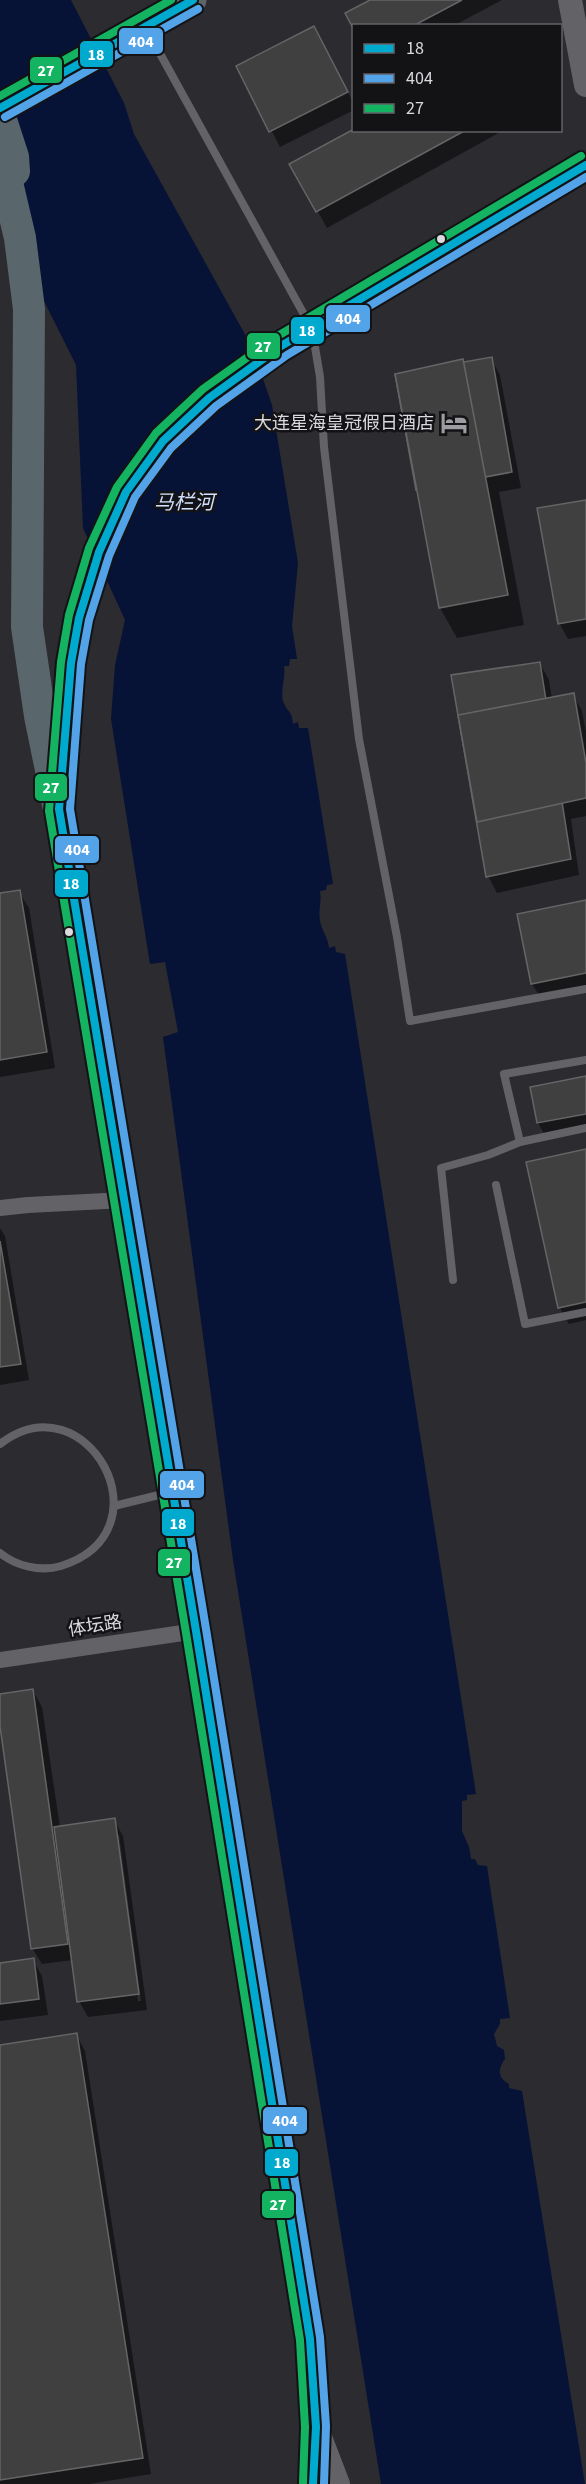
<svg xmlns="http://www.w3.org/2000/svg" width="586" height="2484" viewBox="0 0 586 2484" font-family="'Source Sans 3','Noto Sans SC',sans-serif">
	<rect width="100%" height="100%" fill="#2c2b30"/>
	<path fill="#071237" d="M0,0H71L124,103L134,134L252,347L272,405L298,563L292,626L297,659H290L289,666H284C286,678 280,690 283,701C287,713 292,709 293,724L298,722L299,728H308L333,884L327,885L326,890L320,891C322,902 318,910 320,921C322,931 328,937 329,948L335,946L336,952L345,954L476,1794L467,1795V1800L462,1801V1831L469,1847L471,1859H475L478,1865L487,1866L510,2018L500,2019V2024L494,2034L497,2046L504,2050L505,2059C498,2068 497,2078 509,2084V2088L522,2091L585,2484H381L233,1560L163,1037L178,1032L165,962L150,964L111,719L115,665L125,620L83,528L76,365L0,213Z"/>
	<g fill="#0007" fill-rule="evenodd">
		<path d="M373,0H502L453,26H354Z"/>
		<path d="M323,44L354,104V110L280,147L238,66Z"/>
		<path d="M354,130H504L327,228L291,164Z"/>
		<path d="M491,359L500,375L521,488L499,492L524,625L457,638L440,608L397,375Z"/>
		<path d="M586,501V636L568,639L559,623Z"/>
		<path d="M540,664L549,680L552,699L573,695L582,711L586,732V816L571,819L579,875L497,893L488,876Z"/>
		<path d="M19,892L29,908L55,1068L0,1077V895Z"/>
		<path d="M586,902V992L542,1000L532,984Z"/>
		<path d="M586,1077V1131L547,1139L538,1123Z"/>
		<path d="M586,1150V1320L569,1324L560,1308L528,1163Z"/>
		<path d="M0,1228L5,1236L29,1380L0,1385Z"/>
		<path d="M33,1691L42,1707L60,1827L114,1820L123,1836L147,2010L88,2017L79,2001L73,1960L42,1964L32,1948L0,1715V1695ZM116,1835H119L141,2001H138Z"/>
		<path d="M33,1960L42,1976L48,2015L0,2021V1964Z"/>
		<path d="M76,2034L85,2051L151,2474L89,2484H0V2046Z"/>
	</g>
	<g fill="#414041" stroke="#666465" stroke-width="1.5">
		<path d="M370,0H462L413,26H354V30L345,13Z"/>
		<path d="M314,26L348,92L269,132L236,66Z"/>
		<path d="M354,129V130H466L316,212L289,164Z"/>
		<path d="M492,357L512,472L416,490L395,374Z"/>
		<path d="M463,359L508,595L439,608L395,374Z"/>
		<path d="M586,500V619L558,624L537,508Z"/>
		<path d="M540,662L571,859L486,877L451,675Z"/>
		<path d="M574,693L586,763V798L477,822L458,715Z"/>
		<path d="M20,890L47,1052L0,1060V893Z"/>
		<path d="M586,900V973L531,984L517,914Z"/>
		<path d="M586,1076V1114L537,1123L530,1087Z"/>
		<path d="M586,1149V1302L558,1308L526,1162Z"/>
		<path d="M0,1241L21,1364L0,1367Z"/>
		<path d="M33,1689L68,1944L31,1949L0,1726V1694Z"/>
		<path d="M115,1818L139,1994L77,2002L54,1827Z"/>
		<path d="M34,1958L39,1999L0,2004V1963Z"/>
		<path d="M77,2033L143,2458L0,2480V2045Z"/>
	</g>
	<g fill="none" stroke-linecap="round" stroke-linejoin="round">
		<g stroke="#636266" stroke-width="8">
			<path d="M147,30L312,329L320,377L324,447L359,739L397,937L410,1021L586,989"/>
			<path d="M520,1142L504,1074L586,1060"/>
			<path d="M496,1185L525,1324L586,1312"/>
			<path d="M453,1280L441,1168L488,1155L520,1142L586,1128"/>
			<path d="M0,1444C86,1377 172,1531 61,1566C40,1572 16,1566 0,1553"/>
			<path d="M114,1506L171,1492"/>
		</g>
		<g stroke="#636266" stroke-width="16">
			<path d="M0,1208L28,1205L125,1200"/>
			<path d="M0,1660L196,1631"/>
		</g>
		<g stroke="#636266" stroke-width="24">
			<path d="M570,0L586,85"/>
			<path d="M318,2432L338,2484"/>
			<path d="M313,2484L316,2427L310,2339L196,1631L59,809L71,663L79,618L99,552L126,492L163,441L209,398L281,346L586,165"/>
		</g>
		<path stroke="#5d6569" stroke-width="27" d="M0,108L193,0"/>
		<g stroke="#59666c" stroke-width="32">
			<path d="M0,117L13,157L14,171"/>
			<path d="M0,153L20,238L29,309L27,627L40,716L59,809"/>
		</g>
		<g stroke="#131316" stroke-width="12">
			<g id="bus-1">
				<path d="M0,108L193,0"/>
				<path d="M313,2484L316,2427L310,2339L196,1631L59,809L71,663L79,618L99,552L126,492L163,441L209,398L281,346L586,165"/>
			</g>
		</g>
		<g stroke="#131316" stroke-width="12">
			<g id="bus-2">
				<path d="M5,117L198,9"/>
				<path d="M324,2484L326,2426L320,2337L206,1629L70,809L81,664L89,620L109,556L135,497L171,448L216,406L287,355L586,177"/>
			</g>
		</g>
		<g stroke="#131316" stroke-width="12">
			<g id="bus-3">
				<path d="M0,96L171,0"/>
				<path d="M303,2483L305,2427L300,2340L186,1633L49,811L61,662L69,615L89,548L117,487L156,433L203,389L276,337L581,156"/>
			</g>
		</g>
		<use href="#bus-1" stroke="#00a9ce" stroke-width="8"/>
		<use href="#bus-2" stroke="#53a3e8" stroke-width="8"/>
		<use href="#bus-3" stroke="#13b361" stroke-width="8"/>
	</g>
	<defs>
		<g id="hotel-bare" transform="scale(2.07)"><path d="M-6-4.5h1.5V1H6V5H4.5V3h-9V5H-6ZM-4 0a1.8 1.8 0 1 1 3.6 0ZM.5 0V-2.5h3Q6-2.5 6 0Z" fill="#9d9ca1" stroke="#131316" stroke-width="2.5" paint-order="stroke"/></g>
	</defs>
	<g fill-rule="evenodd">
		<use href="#hotel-bare" x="454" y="423"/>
	</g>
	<g fill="#dad9de" stroke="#131316" stroke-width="2">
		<circle cx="441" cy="239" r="5"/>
		<circle cx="69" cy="932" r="5"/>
	</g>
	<g text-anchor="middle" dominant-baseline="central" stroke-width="5" stroke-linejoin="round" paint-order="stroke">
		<g font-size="18" fill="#dad9de" stroke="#131316" text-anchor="end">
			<text x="434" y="423">大连星海皇冠假日酒店</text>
		</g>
		<g font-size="18" fill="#dad9de" stroke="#131316">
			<text transform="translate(95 1626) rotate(-9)">体坛路</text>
		</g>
		<g font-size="20" font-style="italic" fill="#d1e0fe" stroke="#131316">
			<text x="184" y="503">马栏河</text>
		</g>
	</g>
	<g stroke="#131316" stroke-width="2">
		<rect x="118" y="27" width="46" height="28" rx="6" fill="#53a3e8"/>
		<rect x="79" y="40" width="35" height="28" rx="6" fill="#00a9ce"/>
		<rect x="29" y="56" width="34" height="28" rx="6" fill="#13b361"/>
		<rect x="325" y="304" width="46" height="29" rx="6" fill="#53a3e8"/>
		<rect x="290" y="316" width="35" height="29" rx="6" fill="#00a9ce"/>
		<rect x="246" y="332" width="35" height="28" rx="6" fill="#13b361"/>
		<rect x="34" y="773" width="34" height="29" rx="6" fill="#13b361"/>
		<rect x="54" y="835" width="46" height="29" rx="6" fill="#53a3e8"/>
		<rect x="54" y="869" width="35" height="29" rx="6" fill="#00a9ce"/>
		<rect x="159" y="1470" width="46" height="29" rx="6" fill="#53a3e8"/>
		<rect x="161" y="1508" width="34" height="29" rx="6" fill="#00a9ce"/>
		<rect x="157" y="1548" width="34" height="29" rx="6" fill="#13b361"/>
		<rect x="262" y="2106" width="46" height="29" rx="6" fill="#53a3e8"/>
		<rect x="264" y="2148" width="35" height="29" rx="6" fill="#00a9ce"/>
		<rect x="261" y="2190" width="34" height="29" rx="6" fill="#13b361"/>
	</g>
	<g font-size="16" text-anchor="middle" font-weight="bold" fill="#fff">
		<text x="141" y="47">404</text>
		<text x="96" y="60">18</text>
		<text x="46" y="76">27</text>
		<text x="348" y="324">404</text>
		<text x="307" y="336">18</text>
		<text x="263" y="352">27</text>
		<text x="51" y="793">27</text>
		<text x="77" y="855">404</text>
		<text x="71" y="889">18</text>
		<text x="182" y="1490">404</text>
		<text x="178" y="1529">18</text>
		<text x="174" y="1568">27</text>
		<text x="285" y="2126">404</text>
		<text x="282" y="2168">18</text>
		<text x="278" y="2210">27</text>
	</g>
	<rect x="352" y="24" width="210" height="108" fill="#131316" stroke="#636266" stroke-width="1.5"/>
	<rect x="364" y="44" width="30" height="9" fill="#00a9ce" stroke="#636266" stroke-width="1.5"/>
	<text x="406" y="54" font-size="18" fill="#dad9de">18</text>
	<rect x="364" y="74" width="30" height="9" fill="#53a3e8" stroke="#636266" stroke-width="1.5"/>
	<text x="406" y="84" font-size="18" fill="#dad9de">404</text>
	<rect x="364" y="104" width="30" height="9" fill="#13b361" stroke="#636266" stroke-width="1.5"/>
	<text x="406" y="114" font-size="18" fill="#dad9de">27</text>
</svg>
